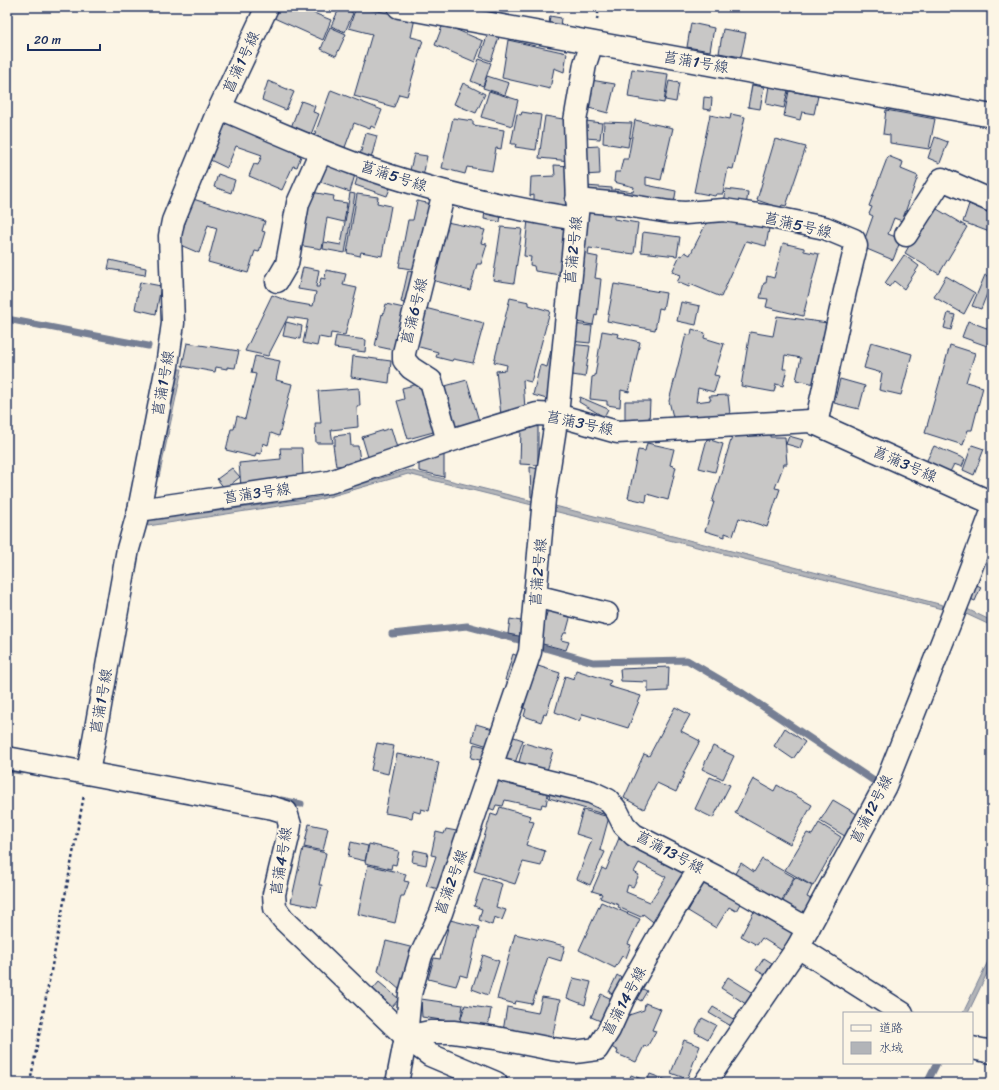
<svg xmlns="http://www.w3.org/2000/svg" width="999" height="1090" viewBox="0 0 999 1090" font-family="Sriracha,'Klee One',sans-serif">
	<rect width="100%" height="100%" fill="#fcf5e5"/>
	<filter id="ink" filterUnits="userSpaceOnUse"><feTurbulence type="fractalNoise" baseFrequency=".025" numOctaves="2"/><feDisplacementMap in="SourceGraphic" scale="8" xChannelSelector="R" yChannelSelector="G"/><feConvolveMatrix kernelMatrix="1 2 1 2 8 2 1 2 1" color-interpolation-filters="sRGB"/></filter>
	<g filter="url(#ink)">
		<g fill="#b2b4b8" stroke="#767f94">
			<path d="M179,369H182L159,477L155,476Z"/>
			<path d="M408,470L537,502L536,506L408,474L318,500L148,526L147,521L319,497Z"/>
			<path d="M555,506L943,605L942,609L554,511Z"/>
			<path d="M967,609L992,621V626L964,613Z"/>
			<path d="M992,953V963L968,1013H963Z"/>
		</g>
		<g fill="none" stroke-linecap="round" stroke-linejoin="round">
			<g stroke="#767f94" stroke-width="7">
				<path d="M7,319L148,346"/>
				<path d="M392,634L467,626L523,641"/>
				<path d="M541,647L593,662L687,660L738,690L877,783"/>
				<path d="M7,769L21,771"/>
				<path d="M281,800L301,804"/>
				<path d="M927,1083L937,1063"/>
			</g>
		</g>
		<g fill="#c8c7c6" stroke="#1b2f5e" fill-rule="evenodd">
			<path d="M279,7H299L331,20L323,40L274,18Z"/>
			<path d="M340,7L353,13L345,32L331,26Z"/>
			<path d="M356,7L415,18L411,37L423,40L407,96L399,94L394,107L354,96L372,34L349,28Z"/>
			<path d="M550,16L561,18L560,26L549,24Z"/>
			<path d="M691,23L714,28L710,51L687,47Z"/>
			<path d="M443,24L483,41L475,62L435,45Z"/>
			<path d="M330,27L346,34L336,56L321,49Z"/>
			<path d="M723,29L746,33L741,57L719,53Z"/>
			<path d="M488,33L499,37L491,61L480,57Z"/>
			<path d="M508,40L567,53L564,72L554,68L550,89L502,78Z"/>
			<path d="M479,59L491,63L483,86L471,81Z"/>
			<path d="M632,69L668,74L664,103L628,97Z"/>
			<path d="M487,76L509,83L505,95L483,88Z"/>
			<path d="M591,80L615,84L608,113L585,107Z"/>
			<path d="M268,81L294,92L286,110L262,100Z"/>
			<path d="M669,81L679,83L676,102L665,100Z"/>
			<path d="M463,83L485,94L476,113L454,104Z"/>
			<path d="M752,85L764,87L760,109L748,107Z"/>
			<path d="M769,86L788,90L784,108L766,104Z"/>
			<path d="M331,90L382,110L375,128L371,126L370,129L354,123L344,150L313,139Z"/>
			<path d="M489,91L518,100L512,126L481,117Z"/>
			<path d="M789,91L818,96L814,114L802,112L800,120L784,116Z"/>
			<path d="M704,97L712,98L711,110L703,109Z"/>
			<path d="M301,101L315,106L313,112L319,114L310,137L290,130Z"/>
			<path d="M886,110L935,119L929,149L890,143V135L883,134Z"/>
			<path d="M522,112L541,115L536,150L515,147L516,144H511L517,114L521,115Z"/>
			<path d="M731,114L745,117L733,169L728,168L723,194H716L715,196L694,192L710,115L730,119Z"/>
			<path d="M545,116L569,120L571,161L539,158Z"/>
			<path d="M453,118L473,121V125L504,130L501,149L496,148L492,171L467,167L465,174L442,168Z"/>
			<path d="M223,119L295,149L294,153L301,156L297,167L293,166L282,190L249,176L254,164L258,165L262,155L236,146L227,168L208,159Z"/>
			<path d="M635,120L673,128L661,180L646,177V185L676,191L674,203L614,197V189L633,192L634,187L614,182L615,172H620L623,159H628Z"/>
			<path d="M586,121L602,123L600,139L584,138Z"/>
			<path d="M604,122L632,123L628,147L603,143Z"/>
			<path d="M366,133L377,136L371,159L360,155Z"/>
			<path d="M935,137L948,142L940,163L928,158Z"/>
			<path d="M775,139L806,147L786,206L782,205L780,208L757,200Z"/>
			<path d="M599,146L600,174L584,175L582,147Z"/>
			<path d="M414,154L427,156L423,177L409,174Z"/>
			<path d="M888,156L903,162L901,169L918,176L902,221L894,218L888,234L901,239L893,260L862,247L873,216L869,214L872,207L869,206Z"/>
			<path d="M324,160L356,171L350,192L315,180Z"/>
			<path d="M554,165L571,166V209L534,204V195L530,196L531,177L555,176Z"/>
			<path d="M359,172L392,184L387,196L355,185Z"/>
			<path d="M218,174L235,180L231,193L214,187Z"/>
			<path d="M586,186L612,188V199L585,197Z"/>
			<path d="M726,189L748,192L746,207L724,204Z"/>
			<path d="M311,192L334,196L333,201L347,203L344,222L327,218L322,249L297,245L302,218L307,219Z"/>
			<path d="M350,193L355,194L345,253L323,249L324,242L341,245Z"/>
			<path d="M357,194L378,197L377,203L391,206L382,256L361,252L360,256L347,253Z"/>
			<path d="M193,199L265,221L262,231L265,232L259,252L255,251L248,273L208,262L217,228L208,225L199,253L178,244Z"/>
			<path d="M417,201L432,204L417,270L399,267L408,220H413Z"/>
			<path d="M969,204L992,213V233L963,222Z"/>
			<path d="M932,206L967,227L939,274L905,253Z"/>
			<path d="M614,208V219L638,223L634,254L589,248L588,255L598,257L595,278L601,279L597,316L595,315L593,325L571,321L584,210Z"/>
			<path d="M485,211L501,215L500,222L484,219Z"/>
			<path d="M710,216L770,223L766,246L746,241L721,297L690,284L689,287L677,282L681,275L672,272L680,255L682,256L685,252L690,255Z"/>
			<path d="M528,220L566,226L560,275L535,271L534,266L530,265L531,257L524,256Z"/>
			<path d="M442,221L485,230L481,243L487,244L481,264H477L470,290L428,279Z"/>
			<path d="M501,227L522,229L514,283L493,280Z"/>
			<path d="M643,232L680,237L677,256L641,252Z"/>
			<path d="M783,243L804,248V251L819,254L803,316L766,307L768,299L760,298L764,283H766L767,276L774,278Z"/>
			<path d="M904,255L919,266L904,289L894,281L889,287L885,283Z"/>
			<path d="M110,260L146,268L145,275L108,269Z"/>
			<path d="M303,267L319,270L316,287H319L321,278L325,279L326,270L346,274L343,285L357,288L345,335L331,333L330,339L319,337L317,346L303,343L308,320L288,317L268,356L245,351L272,295L290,302L313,306L316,292L298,289Z"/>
			<path d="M408,271L417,273L409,305L401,302Z"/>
			<path d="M985,275L992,278V281L981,309L972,306Z"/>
			<path d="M946,276L975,293L964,314L934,297Z"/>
			<path d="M140,282L161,286L156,314L135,309Z"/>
			<path d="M614,284L666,293L663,309L659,308L655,330L607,321Z"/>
			<path d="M510,298L529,302V305L550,311L531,382L523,380L525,409L501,415L496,371L506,370L507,365L494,362Z"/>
			<path d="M681,302L700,306L696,325L677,321Z"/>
			<path d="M386,304L408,309L398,351L375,346L382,314L383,315Z"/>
			<path d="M425,308L484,323L473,363L453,359L452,361L436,357L438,352L412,345Z"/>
			<path d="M948,313L955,315L951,330L944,328Z"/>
			<path d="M777,316L835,324L820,385L796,380L801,358L785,355L783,369H787L783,386L776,384L774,392L741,386L750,332L773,336Z"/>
			<path d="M968,321L992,330L987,346L962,337Z"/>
			<path d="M286,322L302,326L300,339L283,336Z"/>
			<path d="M572,324L592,326L590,343L570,341Z"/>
			<path d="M692,329L705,333L704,338L724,344L714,375L719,376L714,392L698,388L696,402L711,400L709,396L728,395L730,414L674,421L669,401L686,334L691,335Z"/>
			<path d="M602,331L619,334L618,337L640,342L629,392L621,390L620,407L607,405V401L590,399L592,377L595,376Z"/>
			<path d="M336,336L366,340L365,352L334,348Z"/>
			<path d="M871,342L912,354L901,395L879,390L882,373L864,368Z"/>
			<path d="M187,343L239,351L235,368L227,367V369L216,367L215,372L182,366Z"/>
			<path d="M569,344L590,346L585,377L566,374Z"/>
			<path d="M950,345L975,353L966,382L983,387L972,430H968L963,445L925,433Z"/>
			<path d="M551,350L559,352L550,400L533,395L540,365L547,367Z"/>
			<path d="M255,356L280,361L276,380L292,384L279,436L271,433L268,445L263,443L261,454L256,453L255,457L226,450L231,429H234L237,416L245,419L256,374L251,373Z"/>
			<path d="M353,356L391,361L389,383L351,377Z"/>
			<path d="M840,379L865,386L859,409L834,403Z"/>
			<path d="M467,380L479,421L452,428L438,388Z"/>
			<path d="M422,383L437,431L408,439L397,401L404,399L402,388Z"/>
			<path d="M359,388L360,406H357L358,427L331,430L333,443H316L315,423H321L318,391Z"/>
			<path d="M580,397L608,409L604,417L579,402Z"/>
			<path d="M625,401H650L649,422H625Z"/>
			<path d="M538,424V465L520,464L521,429Z"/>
			<path d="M391,428L397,448L368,457L362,437Z"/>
			<path d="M770,433V437H785L787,464H784L775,488L780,489L767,527L739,518L733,536L725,533V537L705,531L714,502H712L732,437Z"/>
			<path d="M350,434L351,446H358L360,461H354L353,465L336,466L333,445H335V436Z"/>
			<path d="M789,436L803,440L800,448L786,444Z"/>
			<path d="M707,439L723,444L715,472L699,468Z"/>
			<path d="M647,443L674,449L670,465L676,467L668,500L647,494L646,502L628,498L638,450L645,451Z"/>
			<path d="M972,445L984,449L974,475L963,470Z"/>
			<path d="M934,446L965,459L962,467L954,464L950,472L926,462Z"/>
			<path d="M280,448H302L303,477H285L286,481L241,487L239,463L281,459Z"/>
			<path d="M444,451V477L419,471V460Z"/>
			<path d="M530,467L538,469L537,496L531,497Z"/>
			<path d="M232,468L240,477L225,489L217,479Z"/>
			<path d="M992,530V558L982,555Z"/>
			<path d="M971,582L981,587L975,601L966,597Z"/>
			<path d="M549,605L572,611L566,633H564L561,640L569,642L566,650L539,643Z"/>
			<path d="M510,619L526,622L524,637L508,634Z"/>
			<path d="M513,654L518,656L510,682L505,680Z"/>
			<path d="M538,666L560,673L546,715L544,714L541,722L524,716L526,709L522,707L533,673L535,674Z"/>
			<path d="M669,667L668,691L648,692V682L621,681L620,669Z"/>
			<path d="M576,670L611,681L608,686L641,696L628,728L583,714L579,721L555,712L565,676L574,679Z"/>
			<path d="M675,707L690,715L681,731L700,741L683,773H685L676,792L657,783L644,809L624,798L644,754L649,756Z"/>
			<path d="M476,724L493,729L488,746L472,741Z"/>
			<path d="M785,728L805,742L793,759L774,746Z"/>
			<path d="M511,736L523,740L515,763L503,760Z"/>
			<path d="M377,743L394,746L388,774L371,770Z"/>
			<path d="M524,743L553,751L546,774L518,766Z"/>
			<path d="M474,744L487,747L484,761L471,758Z"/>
			<path d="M713,746L734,756L723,779L702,769Z"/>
			<path d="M397,754L439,762L429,811L421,809L420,813L413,811L412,818L385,813Z"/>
			<path d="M494,773L550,784L546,805L542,804L541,808L505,800L503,806L496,805L494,810L483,806Z"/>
			<path d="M710,777L730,785L713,818L695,809Z"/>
			<path d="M753,779L774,791L777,785L812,805L790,844L735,813Z"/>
			<path d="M552,786L611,812L610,816L549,798Z"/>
			<path d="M833,800L862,817L848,838L820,821Z"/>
			<path d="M500,807L531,816L529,821L534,822L526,845L545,851L541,866L523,862L515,884L474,871L491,814L497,816Z"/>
			<path d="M583,810L609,817L600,850L605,852L590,885L577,879L592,839L576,834Z"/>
			<path d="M819,823L841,837L813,886L785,870L807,833L812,835Z"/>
			<path d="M309,824L328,828L323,851L304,847Z"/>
			<path d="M446,829L462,832L443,890L426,886L436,856L431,855L436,832L444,834Z"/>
			<path d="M619,838L640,847L689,875L657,925L643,914L641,917L618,907L619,905L600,898L602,894L592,891L602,868L606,870ZM639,863L666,877L650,902L626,892L628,885L633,887L639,875L634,872Z"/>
			<path d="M351,842L368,846L365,861L348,857Z"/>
			<path d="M369,844L399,851L396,865L392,864L391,869L365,863Z"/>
			<path d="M303,848L326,853L319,885H322L317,907L291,902Z"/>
			<path d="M414,850L428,853L426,865L412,862Z"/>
			<path d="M762,859L794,877L780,904L732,879L741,863L754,872Z"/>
			<path d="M368,865L406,874L404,881L409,882L404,896H401L395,923L358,914Z"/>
			<path d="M795,877L812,886L807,897L817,902L809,918L781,905Z"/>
			<path d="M483,878L502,884L496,907L506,910L502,920L494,917L492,925L479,920L482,909L474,906Z"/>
			<path d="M705,881L742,900L736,911L729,907L716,928L688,911Z"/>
			<path d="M601,902L640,919L628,944L631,945L626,958L622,956L615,968L579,950Z"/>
			<path d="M758,904L796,930L783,951L762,938L757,945L741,936Z"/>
			<path d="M450,920L479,927L467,977L460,975L456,986L428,979L434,958L440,959Z"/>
			<path d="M515,934L565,946L561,961L548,957L532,1004L516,1001L515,1004L497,999Z"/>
			<path d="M386,941L414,948L401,991L378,971Z"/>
			<path d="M483,955L499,961L488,995L472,989Z"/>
			<path d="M764,958L772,963L765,975L756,970Z"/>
			<path d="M617,975L623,979L616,996L609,992Z"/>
			<path d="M728,977L752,992L746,1004L721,988Z"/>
			<path d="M573,978L591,982L585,1005L567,998Z"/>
			<path d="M379,982L399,999L392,1007L373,989Z"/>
			<path d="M635,985L647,991L641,1001L630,995Z"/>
			<path d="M601,994L614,1000L603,1022L591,1017Z"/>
			<path d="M542,997L560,1000L552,1039L503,1031L507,1007L538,1013Z"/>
			<path d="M421,999L463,1005L460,1023L422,1017Z"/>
			<path d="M645,1003L661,1009L652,1030L656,1031L647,1047L644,1046L636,1062L617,1054L618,1051L608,1045L622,1013L629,1015L644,1010Z"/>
			<path d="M465,1005L491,1009L488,1027L460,1022Z"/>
			<path d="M713,1007L735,1020L731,1026L709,1013Z"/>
			<path d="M702,1018L716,1025L708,1039L695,1032Z"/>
			<path d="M684,1040L700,1046L687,1079L671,1073Z"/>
			<path d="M650,1074L669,1081V1083H628L631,1075L647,1081Z"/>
		</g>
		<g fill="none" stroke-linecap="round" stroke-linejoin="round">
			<g stroke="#1b2f5e" stroke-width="25">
				<g id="minor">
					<path d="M399,7L992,116"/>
					<path d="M220,108C265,127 309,147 355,164C427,190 501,207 576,219"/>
					<path d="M444,192L404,353V360L411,368L431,381L448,441"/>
					<path d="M577,200L620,204L669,212L685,213L724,210L771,217L825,228L854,240L856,246L845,291L816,424"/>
					<path d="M906,235L942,179L992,201"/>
					<path d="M277,281L287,264L298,203L321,151"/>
					<path d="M139,510L330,482L458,438L537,414L557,415L617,432L810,421L992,503"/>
					<path d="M535,596L607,614"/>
					<path d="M7,758L273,808L286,812L290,825L288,837L274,894L275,908L283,919L406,1037L430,1055L496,1083"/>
					<path d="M491,766L505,771L591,792L608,800L617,811L624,825L634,835L724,881L808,929"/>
					<path d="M88,773L128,549L139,510L167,366L173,323L170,236L173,221L216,116L267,7"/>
					<path d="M798,947L902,1013"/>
					<path d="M406,1037L430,1032H453L496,1038L552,1049L575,1052L597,1049L609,1030L624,997L673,911L700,868"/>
					<path d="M972,1048L992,1052"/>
					<path d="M397,1083L406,1037L410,994L421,955L441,913L530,652L544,499L557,415L578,204L575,121L585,64L592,43"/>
					<path d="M705,1083L798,947L885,786L960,597L992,512"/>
				</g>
			</g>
			<g stroke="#1b2f5e" stroke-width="2.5" stroke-dasharray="3 3" stroke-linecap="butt">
				<path d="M597,20L599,7"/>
				<path d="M30,1083L84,795"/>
			</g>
			<use href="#minor" stroke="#fcf5e5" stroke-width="22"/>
		</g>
	</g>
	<g text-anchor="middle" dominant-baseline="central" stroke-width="4" stroke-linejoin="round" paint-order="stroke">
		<g font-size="15" fill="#1b2f5e" stroke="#fcf5e5">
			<text transform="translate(241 62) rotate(-65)">菖蒲1号線</text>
			<text transform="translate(696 62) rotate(10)">菖蒲1号線</text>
			<text transform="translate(394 176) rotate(18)">菖蒲5号線</text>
			<text transform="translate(798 225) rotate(13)">菖蒲5号線</text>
			<text transform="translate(573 250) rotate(-84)">菖蒲2号線</text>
			<text transform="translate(414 311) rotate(-76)">菖蒲6号線</text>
			<text transform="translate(163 383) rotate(-80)">菖蒲1号線</text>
			<text transform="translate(580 423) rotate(12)">菖蒲3号線</text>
			<text transform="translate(905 464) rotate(24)">菖蒲3号線</text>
			<text transform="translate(257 493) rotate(-8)">菖蒲3号線</text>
			<text transform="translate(538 572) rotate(-85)">菖蒲2号線</text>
			<text transform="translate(101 701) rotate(-80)">菖蒲1号線</text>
			<text transform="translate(871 809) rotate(-63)">菖蒲12号線</text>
			<text transform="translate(670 852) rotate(28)">菖蒲13号線</text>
			<text transform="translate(281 861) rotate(-81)">菖蒲4号線</text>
			<text transform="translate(451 882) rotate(-70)">菖蒲2号線</text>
			<text transform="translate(624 1001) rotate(-62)">菖蒲14号線</text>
		</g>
	</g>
	<rect width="999" height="1090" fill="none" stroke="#fcf5e5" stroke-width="24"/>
	<rect x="12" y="12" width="975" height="1066" fill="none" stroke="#1b2f5e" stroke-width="1.5" filter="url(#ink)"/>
	<rect x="843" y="1012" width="130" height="52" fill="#fcf5e5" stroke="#a2a6af"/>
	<rect x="851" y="1025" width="20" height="6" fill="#fcf5e5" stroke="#a2a6af"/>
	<text x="879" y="1032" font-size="12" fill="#1b2f5e">道路</text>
	<rect x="851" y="1042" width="20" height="12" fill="#b2b4b8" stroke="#a2a6af"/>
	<text x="879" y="1052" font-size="12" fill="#1b2f5e">水域</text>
	<path d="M28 44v6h72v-6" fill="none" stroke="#1b2f5e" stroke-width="2"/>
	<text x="34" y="44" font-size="12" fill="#1b2f5e" stroke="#fcf5e5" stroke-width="3" paint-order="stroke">20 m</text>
</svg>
